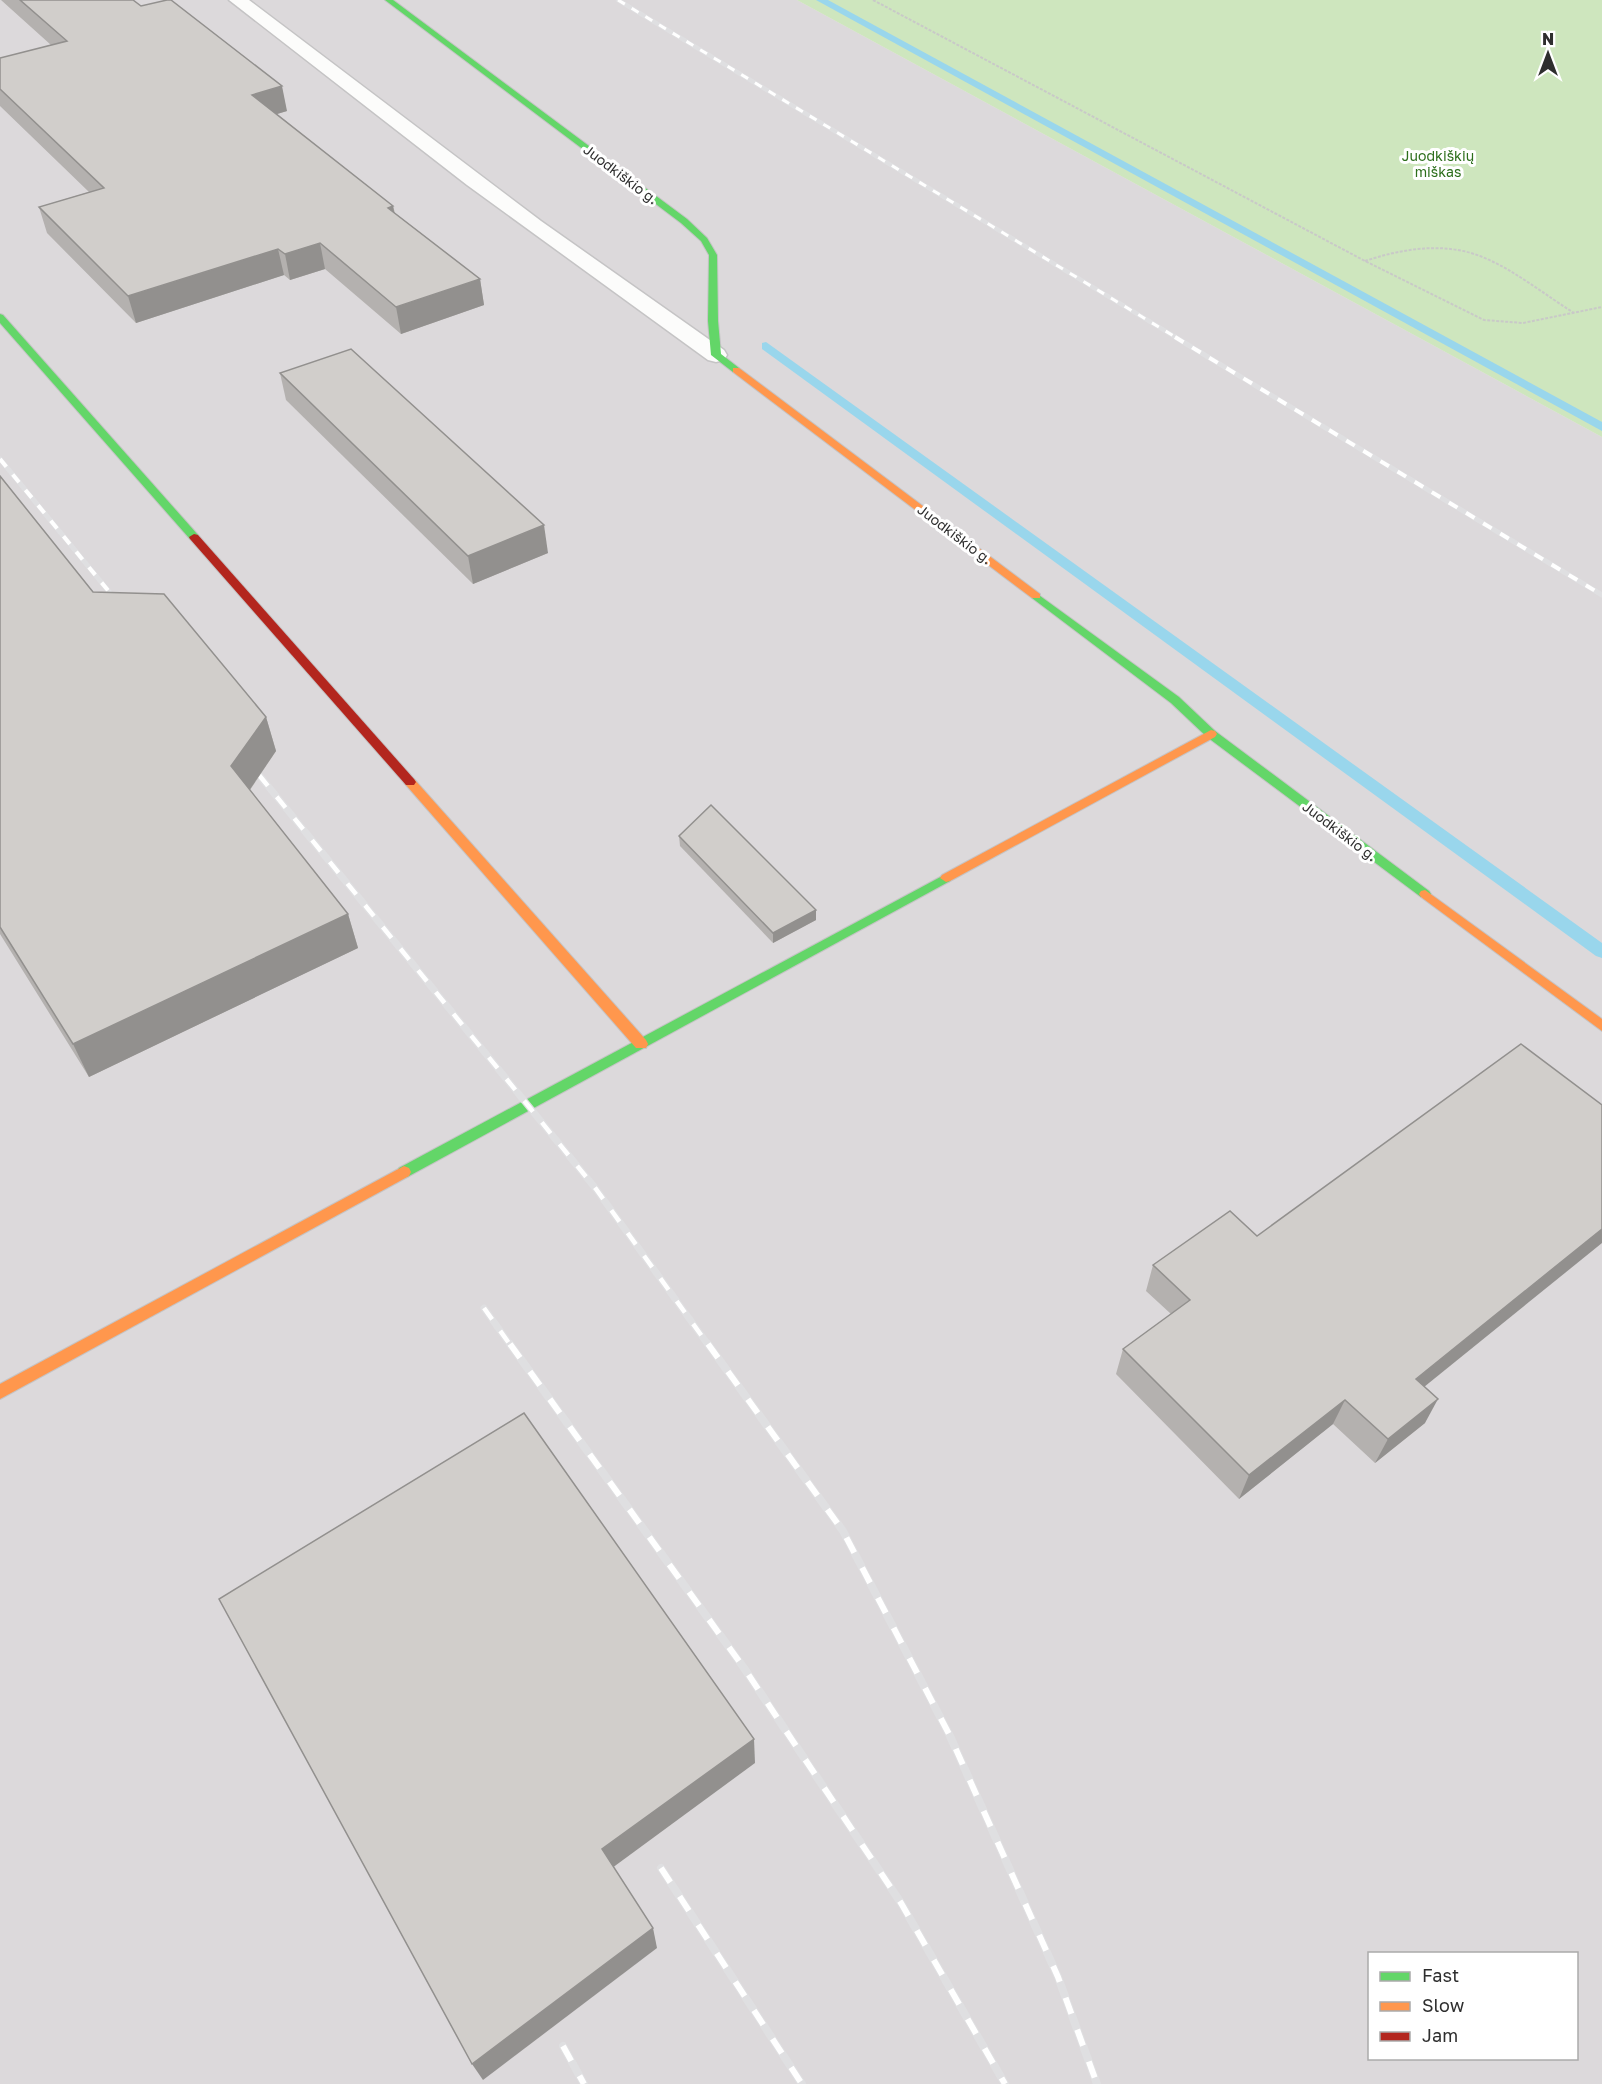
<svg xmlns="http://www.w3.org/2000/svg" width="1602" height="2084" viewBox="0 0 1602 2084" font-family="'Golos Text',sans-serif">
	<rect width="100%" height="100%" fill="#ece8e4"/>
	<path fill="#dcd9db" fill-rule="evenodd" d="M0,0H797L1602,437V2084H0ZM1370,1954H1576V2058H1370Z"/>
	<path fill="#cee6be" d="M797,0H1602V437Z"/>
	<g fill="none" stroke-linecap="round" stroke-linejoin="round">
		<g fill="#99d6ec" fill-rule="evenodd">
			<path d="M816,0H828L1602,422V431Z"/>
			<path d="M766,342L1602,943V958L1596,956L762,349V343Z"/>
		</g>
		<g stroke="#c5c4c5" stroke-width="3">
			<path id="street" d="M229,0H249L541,221L724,350L727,355L724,360L716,362L708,360L467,185Z"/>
		</g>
		<g stroke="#c5c4c5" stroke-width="2">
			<g id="fast">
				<path d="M385,0H393L687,219L707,238L717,255L718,321L721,354L739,368V372H733L711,355L708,321L709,255L701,241L681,223Z"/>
				<path d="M0,314L3,315L198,535V539H190L0,323Z"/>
				<path d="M1036,593L1179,697L1215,731L1429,891L1431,894L1429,897H1421L1207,737L1171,703L1032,598V594Z"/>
				<path d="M946,874L952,878L950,881L409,1176L404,1178L399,1176L397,1172L399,1168Z"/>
			</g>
		</g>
		<g stroke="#c5c4c5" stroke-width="2">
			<g id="slow">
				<path d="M733,368H739L1040,594V598H1032L733,372Z"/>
				<path d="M1211,730L1215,731L1217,734L1215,737L950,881L946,882L940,878L942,875Z"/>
				<path d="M410,778L414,779L646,1040L648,1044L646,1048H636L406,785L404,782Z"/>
				<path d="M1425,890L1602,1019V1031L1421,897L1419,894L1421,891Z"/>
				<path d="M404,1166L409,1168L411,1172L409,1176L0,1399V1384Z"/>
			</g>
		</g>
		<g stroke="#c5c4c5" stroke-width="2">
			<path id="jam" d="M194,534L198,535L414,779L416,782L414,785H406L190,539L189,537Z"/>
		</g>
		<g stroke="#c9c9c8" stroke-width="2" stroke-dasharray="3 1.5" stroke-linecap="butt">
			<path d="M873,0L1365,261L1484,320L1523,323L1602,307"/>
			<path d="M1365,261C1404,248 1448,241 1487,259C1515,271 1547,296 1574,313"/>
		</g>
		<use href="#street" fill="#fcfcfb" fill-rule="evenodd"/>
		<use href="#fast" fill="#63d668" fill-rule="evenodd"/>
		<use href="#slow" fill="#ff974d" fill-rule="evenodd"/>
		<use href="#jam" fill="#b3261e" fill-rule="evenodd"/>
		<g stroke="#dfdfe1" stroke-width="4.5">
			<path id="rail-far3" d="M618,0L1177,338"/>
		</g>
		<g stroke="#dfdfe1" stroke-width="5">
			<g id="rail-far2">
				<path d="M1175,337L1602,595"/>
				<path d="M0,459L120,605"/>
			</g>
		</g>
		<g stroke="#dfdfe1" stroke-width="7">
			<g id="rail-far1">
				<path d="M259,775L596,1189L709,1346"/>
				<path d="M484,1308L511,1346"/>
			</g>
		</g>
		<g stroke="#dfdfe1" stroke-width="8">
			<g id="rail">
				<path d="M510,1344L744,1668L901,1903L1005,2084"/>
				<path d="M708,1344L843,1531L950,1736L1058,1977L1097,2084"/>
				<path d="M661,1868L802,2084"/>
				<path d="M563,2046L584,2084"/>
			</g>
		</g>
		<use href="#rail-far3" stroke="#fff" stroke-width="3" stroke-dasharray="8" stroke-linecap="butt"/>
		<use href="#rail-far2" stroke="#fff" stroke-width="4" stroke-dasharray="10" stroke-linecap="butt"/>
		<use href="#rail-far1" stroke="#fff" stroke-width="4.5" stroke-dasharray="14" stroke-linecap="butt"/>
		<use href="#rail" stroke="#fff" stroke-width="6" stroke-dasharray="17" stroke-linecap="butt"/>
	</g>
	<g fill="#b4b1af">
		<path d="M1,0H133L287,111L277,114L393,206L395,213L480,279L484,305L401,334L325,269L290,280L284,275L136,323L47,233L39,207L89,192L0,106V58L51,45Z"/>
		<path d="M280,373L548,553L473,584L286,400Z"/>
		<path d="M0,476L93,592L266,717L276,751L250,790L348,914L358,948L89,1077L0,934Z"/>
		<path d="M679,836L816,910V920L773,943L680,846Z"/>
		<path d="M1257,1236L1424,1387L1425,1423L1375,1463L1333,1424L1239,1499L1116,1374L1123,1349L1171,1314L1146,1291L1153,1265Z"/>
	</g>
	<g fill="#92908e">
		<path d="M282,86L287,111L257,120L252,95Z"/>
		<path d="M393,206L398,232L388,208Z"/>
		<path d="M320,243L325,269L290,280L285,254Z"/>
		<path d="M278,249L284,275L136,323L128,296Z"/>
		<path d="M480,279L484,305L401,334L396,307Z"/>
		<path d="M544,525L548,553L473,584L468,556Z"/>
		<path d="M266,717L276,751L242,801L231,766Z"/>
		<path d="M816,910V920L773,943V933Z"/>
		<path d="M348,914L358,948L89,1077L73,1044Z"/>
		<path d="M1602,1229V1243L1403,1404L1416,1379Z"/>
		<path d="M1438,1399L1425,1423L1375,1463L1388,1439Z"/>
		<path d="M1345,1400L1333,1424L1239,1499L1249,1475Z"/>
		<path d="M754,1739L755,1763L608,1871L602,1849Z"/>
		<path d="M653,1928L657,1948L483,2080L472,2064Z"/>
	</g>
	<g fill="#d1cecb" stroke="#92908e" stroke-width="1.5">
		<path d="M20,0H133L141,6L167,0H171L282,86L252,95L393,206L388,208L480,279L396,307L320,243L285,254L278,249L128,296L39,207L104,188L0,89V58L67,41Z"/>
		<path d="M351,349L544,525L468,556L280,373Z"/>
		<path d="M0,476L93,592L164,594L266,717L231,766L348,914L73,1044L0,927Z"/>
		<path d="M711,805L816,910L773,933L679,836Z"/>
		<path d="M1521,1044L1602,1105V1229L1416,1379L1438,1399L1388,1439L1345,1400L1249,1475L1123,1349L1190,1300L1153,1265L1230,1211L1257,1236Z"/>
		<path d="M524,1413L754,1739L602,1849L653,1928L472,2064L219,1599Z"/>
	</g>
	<g text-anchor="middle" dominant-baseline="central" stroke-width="6" stroke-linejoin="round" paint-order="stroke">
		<g font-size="14" fill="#2c6e1b" stroke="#fff">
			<text x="1438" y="155">Juodkiškių<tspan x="1438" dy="16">miškas</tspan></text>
		</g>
		<g font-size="14" fill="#2e2e2e" stroke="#fff">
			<text transform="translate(621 174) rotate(37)">Juodkiškio g.</text>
			<text transform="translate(955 534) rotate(37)">Juodkiškio g.</text>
			<text transform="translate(1340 831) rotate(37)">Juodkiškio g.</text>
		</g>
	</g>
	<rect x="1368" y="1952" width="210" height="108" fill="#ffffff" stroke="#ababab" stroke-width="1.5"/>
	<rect x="1380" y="1972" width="30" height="9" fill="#63d668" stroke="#ababab" stroke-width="1.5"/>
	<text x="1422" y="1982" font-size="18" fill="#2e2e2e">Fast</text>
	<rect x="1380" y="2002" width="30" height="9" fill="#ff974d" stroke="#ababab" stroke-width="1.5"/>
	<text x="1422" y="2012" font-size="18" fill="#2e2e2e">Slow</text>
	<rect x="1380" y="2032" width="30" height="9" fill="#b3261e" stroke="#ababab" stroke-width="1.5"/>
	<text x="1422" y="2042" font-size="18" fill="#2e2e2e">Jam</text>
	<g transform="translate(1548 54)" stroke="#ffffff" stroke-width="4.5" paint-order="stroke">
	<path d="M0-4.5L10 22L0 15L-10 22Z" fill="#2e2e2e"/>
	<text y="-9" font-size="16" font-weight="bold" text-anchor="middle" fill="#2e2e2e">N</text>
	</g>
</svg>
